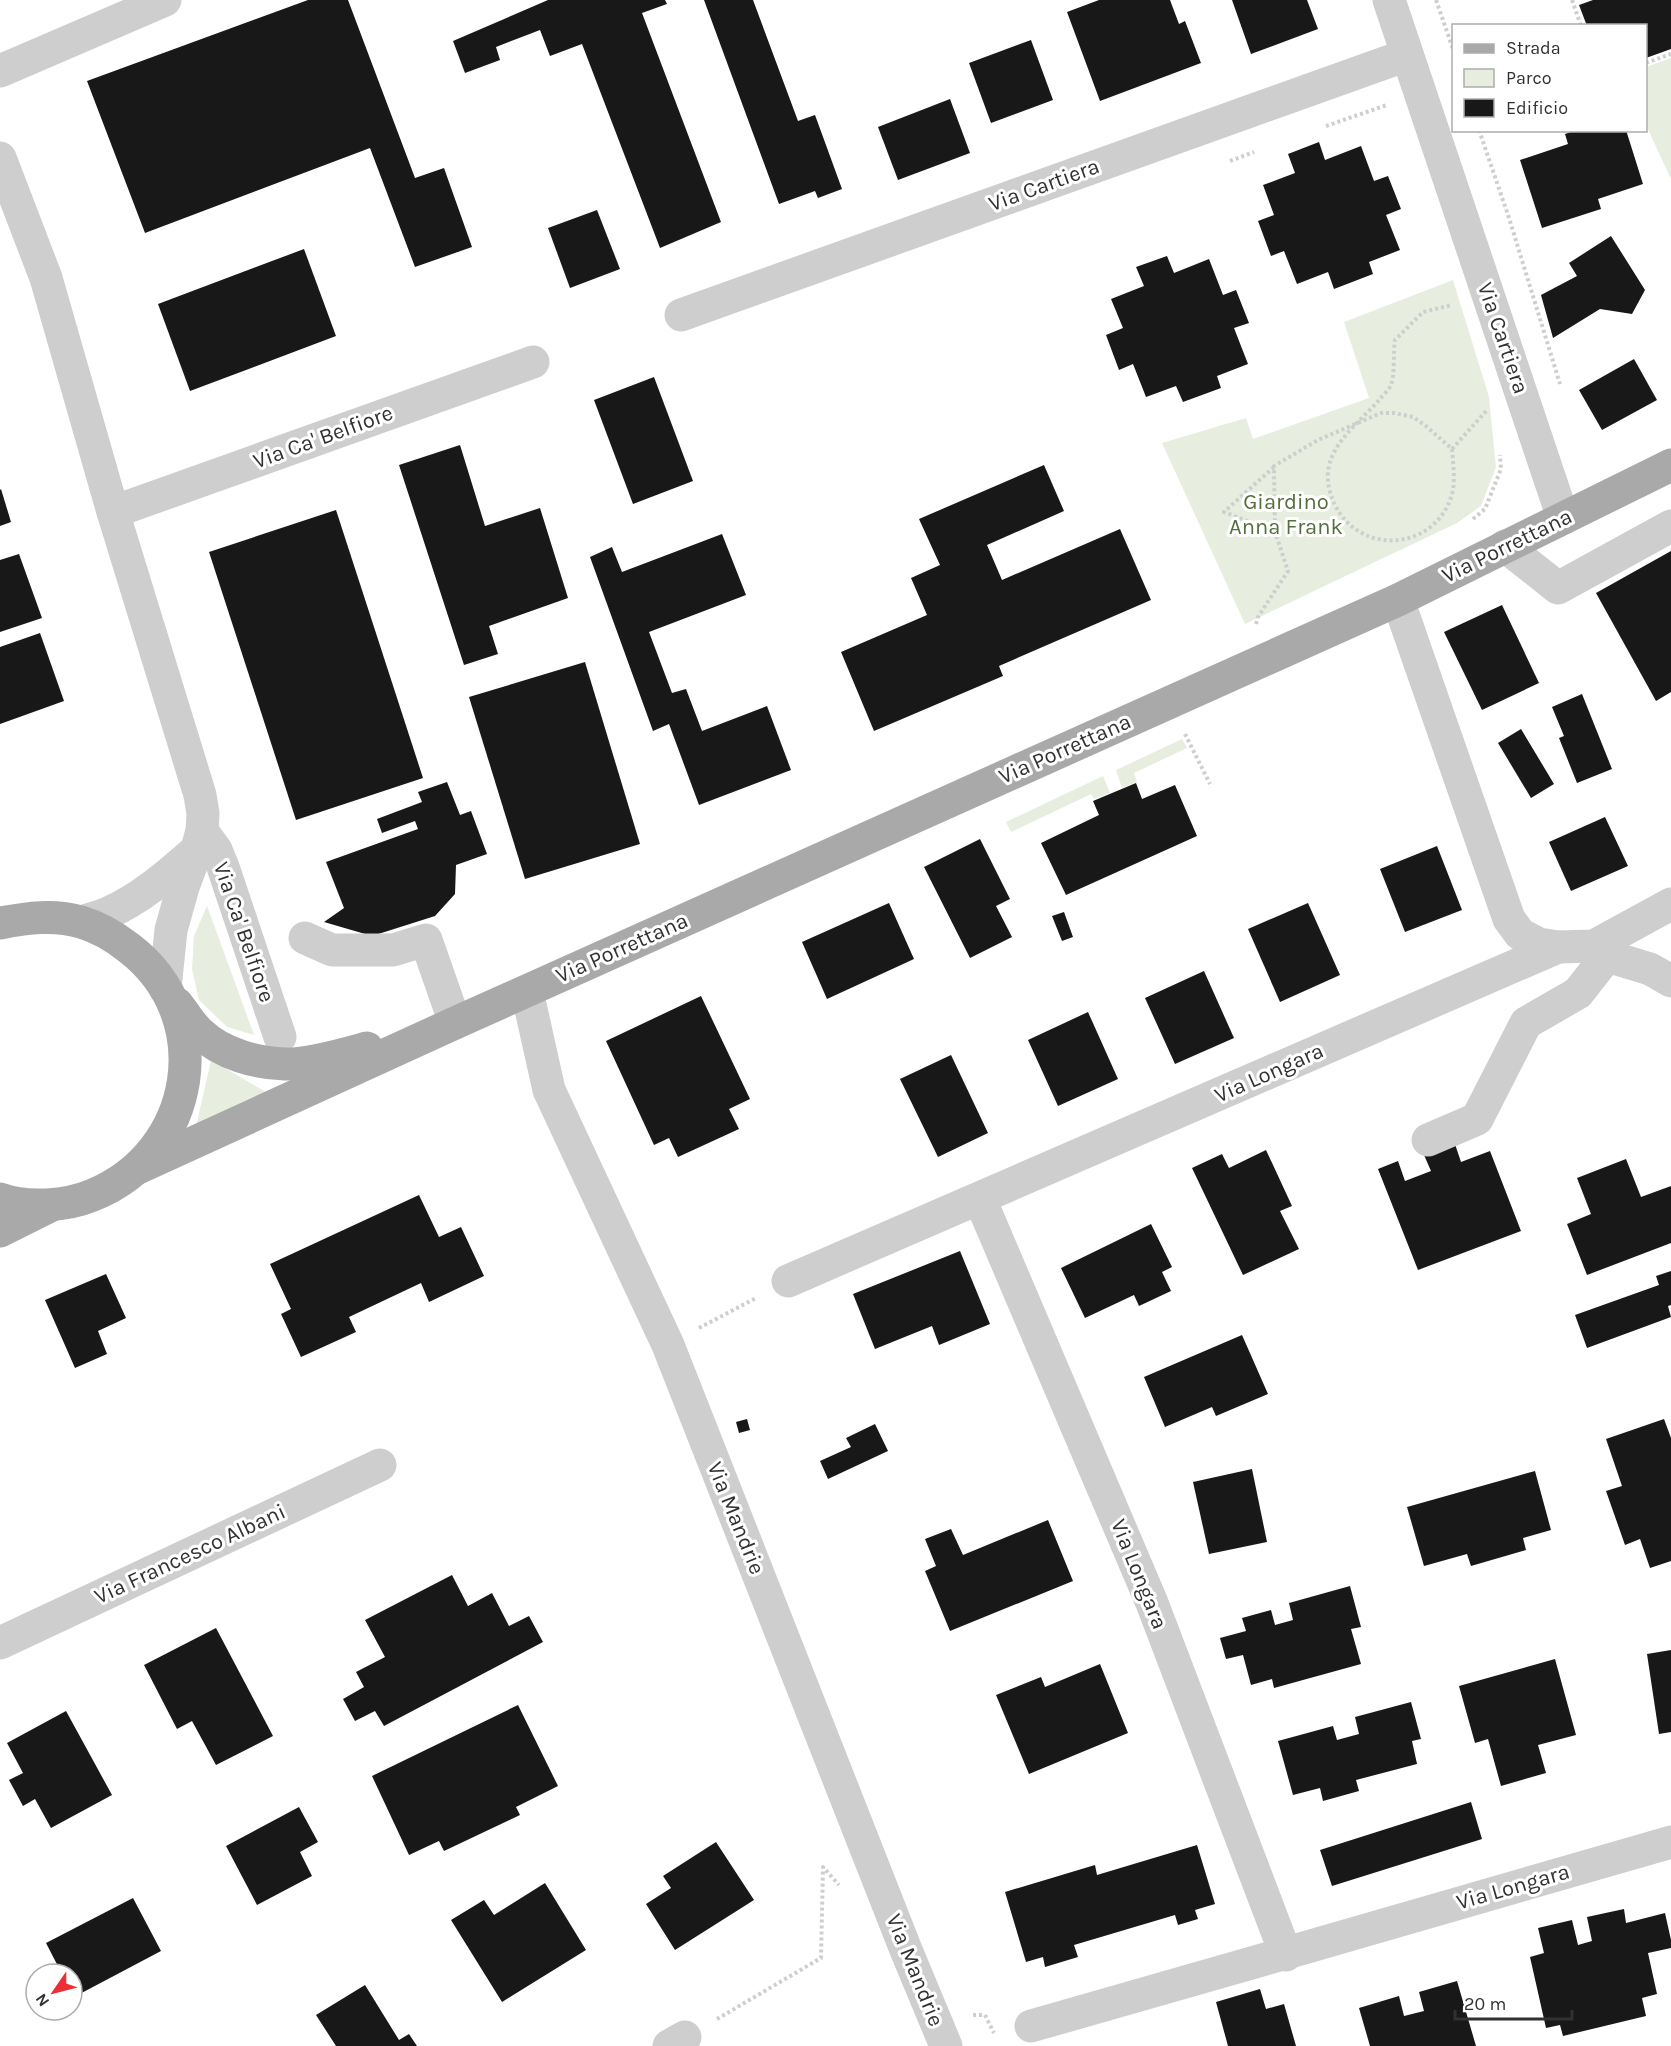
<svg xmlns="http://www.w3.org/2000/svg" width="1671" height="2046" viewBox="0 0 1671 2046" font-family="Karla,sans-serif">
	<rect width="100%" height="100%" fill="#fff"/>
	<g fill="#e7eedf">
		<path d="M1671,58V179L1646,125V67Z"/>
		<path d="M1453,280L1489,397L1496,467L1481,506L1457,523L1245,624L1162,443L1246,418L1253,439L1369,398L1344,322Z"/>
		<path d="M1182,739L1187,748L1134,773L1137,782L1122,788L1116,770Z"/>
		<path d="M1103,776L1110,793L1094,799L1091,794L1011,832L1006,822Z"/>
		<path d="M207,906L254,1035L227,1027L199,1000L192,969L194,936Z"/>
		<path d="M211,1060L271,1095L195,1131Z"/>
	</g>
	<g fill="#181818">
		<path d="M308,0H348L415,178L444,168L472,247L415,267L370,148L145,233L87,81Z"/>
		<path d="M548,0H665L667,4L642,13L721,222L660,248L582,44L550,56L540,30L496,47L500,60L465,73L453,41Z"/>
		<path d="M704,0H753L798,121L815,115L842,189L818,198L815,191L779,204Z"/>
		<path d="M1099,0H1170L1179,24L1185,21L1201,63L1100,101L1067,12Z"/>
		<path d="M1232,0H1307L1318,29L1251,54Z"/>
		<path d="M1593,0H1671V49L1646,58V26H1587L1579,5Z"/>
		<path d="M1031,40L1053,100L991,123L969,63Z"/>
		<path d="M950,99L970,153L898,180L878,127Z"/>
		<path d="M1577,130H1626L1643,184L1598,199L1601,209L1542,228L1520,160L1568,144L1565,134Z"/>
		<path d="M1319,142L1325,160L1361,146L1374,181L1388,176L1401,209L1386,215L1400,250L1369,262L1373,274L1334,289L1328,272L1297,284L1284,251L1271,256L1258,221L1274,215L1263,185L1295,173L1288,154Z"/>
		<path d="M597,210L620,269L570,288L548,228Z"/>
		<path d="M1611,236L1645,290L1632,314L1600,309L1553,338L1541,295L1577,276L1569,263Z"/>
		<path d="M304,249L336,336L190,391L158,304Z"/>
		<path d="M1167,256L1174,273L1209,259L1223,295L1236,290L1249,323L1234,328L1248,364L1217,376L1221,388L1183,402L1176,386L1146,397L1133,364L1119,370L1106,335L1123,328L1111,299L1144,286L1136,267Z"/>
		<path d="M1634,359L1657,400L1602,430L1579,390Z"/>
		<path d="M654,377L693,481L633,504L594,400Z"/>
		<path d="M460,445L485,526L540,508L568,598L489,626L498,654L464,665L399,465Z"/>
		<path d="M1044,465L1064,511L987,545L1002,580L1120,529L1151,600L999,666L1003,676L874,731L841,652L927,615L911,578L940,565L919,519Z"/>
		<path d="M1,489L11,522L0,526V490Z"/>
		<path d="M336,510L423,778L296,820L209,552Z"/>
		<path d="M722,534L746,595L649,632L672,693L686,689L702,731L767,706L791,770L699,805L669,724L653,731L590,557L612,547L622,572Z"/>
		<path d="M1671,551V692L1656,701L1596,593Z"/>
		<path d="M19,554L42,618L0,632V560Z"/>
		<path d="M1502,605L1539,683L1482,710L1444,632Z"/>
		<path d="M40,633L64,701L0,724V647Z"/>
		<path d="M585,662L640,844L525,879L469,697Z"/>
		<path d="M1582,694L1612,769L1577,783L1559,738L1564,736L1552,707Z"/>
		<path d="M1521,729L1554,784L1531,798L1498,743Z"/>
		<path d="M447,782L460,815L471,811L487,854L456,865L455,894L435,916L372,936L324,922L344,908L326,862L418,829L415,821L382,833L377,819L422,802L418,792Z"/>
		<path d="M1136,783L1142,799L1175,785L1197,836L1066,895L1041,843L1099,815L1093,801Z"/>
		<path d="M1605,817L1628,866L1571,891L1549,842Z"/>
		<path d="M980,839L1010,899L996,906L1012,937L970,958L924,867Z"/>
		<path d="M1437,846L1462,910L1405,932L1380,869Z"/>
		<path d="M889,903L914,959L827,999L802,942Z"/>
		<path d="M1308,903L1340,975L1280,1002L1248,929Z"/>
		<path d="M1064,912L1073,937L1062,941L1052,916Z"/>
		<path d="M1204,971L1234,1038L1175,1064L1145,998Z"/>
		<path d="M701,996L750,1099L729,1109L739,1129L678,1157L669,1138L654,1145L606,1041Z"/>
		<path d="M1088,1012L1118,1079L1058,1106L1028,1040Z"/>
		<path d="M951,1055L988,1133L938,1157L900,1079Z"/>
		<path d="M1455,1144L1461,1162L1490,1151L1521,1231L1418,1270L1378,1169L1398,1161L1405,1181L1431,1171L1424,1155Z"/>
		<path d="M1266,1150L1292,1206L1280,1211L1299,1249L1243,1275L1192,1168L1222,1154L1229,1168Z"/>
		<path d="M1626,1159L1641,1197L1671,1186V1243L1587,1275L1567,1224L1591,1214L1577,1178Z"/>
		<path d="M419,1195L439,1237L461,1227L484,1276L429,1302L421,1283L349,1317L356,1332L301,1357L281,1314L291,1309L270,1264Z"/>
		<path d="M1151,1224L1172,1267L1162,1272L1171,1291L1139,1306L1134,1295L1085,1318L1061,1268Z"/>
		<path d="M960,1251L990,1324L939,1345L932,1326L875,1349L853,1294Z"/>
		<path d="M1671,1271V1305L1668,1306L1671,1317L1587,1348L1575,1315L1659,1285L1656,1276Z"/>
		<path d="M106,1274L126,1318L98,1331L107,1354L75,1368L45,1300Z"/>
		<path d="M1242,1335L1268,1394L1216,1416L1212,1407L1165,1427L1144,1377Z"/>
		<path d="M747,1419L750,1430L739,1433L736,1422Z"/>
		<path d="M1664,1419L1671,1438V1561L1650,1568L1640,1539L1625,1545L1606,1491L1622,1486L1606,1439Z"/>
		<path d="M875,1424L888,1451L828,1479L820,1461L851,1447L846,1438Z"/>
		<path d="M1252,1469L1267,1542L1209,1554L1193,1482Z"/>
		<path d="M1535,1471L1551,1530L1523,1538L1526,1550L1471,1566L1467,1554L1424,1566L1407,1507Z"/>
		<path d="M1048,1520L1073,1581L950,1631L925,1571L936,1566L925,1539L951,1529L963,1555Z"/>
		<path d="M452,1575L468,1606L492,1593L509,1626L529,1616L543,1642L384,1726L375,1711L355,1721L343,1699L364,1687L356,1672L385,1657L365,1620Z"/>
		<path d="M1350,1586L1361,1627L1351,1629L1361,1664L1274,1688L1272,1679L1251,1685L1243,1655L1226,1659L1220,1638L1246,1631L1242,1618L1271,1610L1275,1625L1293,1620L1289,1603Z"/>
		<path d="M216,1628L273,1736L216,1765L192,1721L177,1729L144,1665Z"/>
		<path d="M1671,1650V1732L1659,1734L1647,1654Z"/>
		<path d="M1555,1659L1576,1735L1538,1745L1546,1773L1501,1786L1488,1739L1475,1743L1459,1686Z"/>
		<path d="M1100,1664L1128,1733L1029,1774L996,1695L1041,1677L1045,1687Z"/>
		<path d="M1411,1702L1421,1739L1412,1741L1417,1764L1356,1780L1359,1791L1323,1801L1320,1788L1293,1795L1278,1741L1333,1726L1337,1740L1359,1734L1355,1717Z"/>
		<path d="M518,1705L558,1786L516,1807L520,1815L444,1851L439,1841L409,1855L372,1776Z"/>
		<path d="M66,1711L112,1795L51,1828L35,1799L23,1806L9,1780L23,1773L7,1743Z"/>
		<path d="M1471,1802L1482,1839L1332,1886L1320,1850Z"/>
		<path d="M299,1807L318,1842L300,1852L312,1876L257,1905L226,1846Z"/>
		<path d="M716,1842L754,1900L675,1950L646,1904L671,1888L663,1876Z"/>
		<path d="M1197,1845L1215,1904L1195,1910L1198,1919L1178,1925L1175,1915L1074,1945L1078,1957L1045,1967L1043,1957L1026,1962L1005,1892L1095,1865L1097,1875Z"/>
		<path d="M545,1883L586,1950L502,2002L451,1920L484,1900L494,1915Z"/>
		<path d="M133,1898L161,1951L74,1997L72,1992V1974H62L46,1943Z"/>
		<path d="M1624,1909L1626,1923L1665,1913L1671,1940V1948L1648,1953L1657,1994L1642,1998L1646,2016L1563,2036L1560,2025L1546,2028L1530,1957L1544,1953L1538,1928L1572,1920L1578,1945L1592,1941L1587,1917Z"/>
		<path d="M1457,1981L1476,2046H1370L1359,2008L1399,1996L1404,2016L1424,2011L1419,1992Z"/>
		<path d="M365,1985L399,2040L409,2034L417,2046H336L316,2015Z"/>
		<path d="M1260,1989L1266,2009L1284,2004L1296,2046H1228L1216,2002Z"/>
	</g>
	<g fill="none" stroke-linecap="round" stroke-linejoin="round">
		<g stroke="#cecece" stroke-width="4" stroke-dasharray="3 3" stroke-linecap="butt">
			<path d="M1436,0L1454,52"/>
			<path d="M1572,0L1581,26"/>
			<path d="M1646,63L1671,54"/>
			<path d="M1326,126L1387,105"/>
			<path d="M1479,130L1509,218L1560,384"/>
			<path d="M1230,161L1254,152"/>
			<path d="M1452,449L1488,409"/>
			<path d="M1274,467L1224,512L1275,532"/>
			<path d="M1473,519L1485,509L1501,469L1500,455"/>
			<path d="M1256,624L1258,617L1288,571L1275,532L1274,466L1318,440L1381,413H1394L1413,417L1426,426L1452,449C1453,461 1455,477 1453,490C1440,550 1360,559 1334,503C1330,494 1327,483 1328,472C1331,442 1361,421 1380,399C1383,395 1389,390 1391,385C1395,374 1393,353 1395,340L1423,312L1452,305"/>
			<path d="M1185,734L1210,784"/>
			<path d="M699,1328L756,1298"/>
			<path d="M973,2015H985L994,2033"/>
			<path d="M717,2019L821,1958L823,1867L839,1885"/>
		</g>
		<g stroke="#cecece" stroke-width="33">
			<path d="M1389,0L1563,518"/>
			<path d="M0,71L165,0"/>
			<path d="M0,158L46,278L113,512L200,795L203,814L202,831L197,849L183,887L171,930L165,988"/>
			<path d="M681,315L1407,55"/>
			<path d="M113,512L533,362"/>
			<path d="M1505,546L1558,588L1671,526"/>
			<path d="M1398,600L1509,919L1520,934L1539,944L1558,947L1594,946L1671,904"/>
			<path d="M202,831L216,850L223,867L280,1037"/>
			<path d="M81,922C90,919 100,917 108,913C140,899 168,875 194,852"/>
			<path d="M305,938L332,950H393L426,940L455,1023"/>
			<path d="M1594,946L1607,956L1650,969L1671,981"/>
			<path d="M527,991L549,1090L668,1345L906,1950L946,2046"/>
			<path d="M1428,1140L1477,1119L1526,1023L1578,993L1607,956"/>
			<path d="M980,1199L1152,1603L1286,1955"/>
			<path d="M788,1281L1558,947"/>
			<path d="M0,1643L380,1465"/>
			<path d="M1031,2026C1245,1966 1457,1903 1671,1842"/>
			<path d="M669,2046L685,2037"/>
		</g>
		<g stroke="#a9a9a9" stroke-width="33">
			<path d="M0,923C27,918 54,914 81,922C98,927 115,937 129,948C219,1017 196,1153 93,1195C67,1206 27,1209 0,1199"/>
			<path d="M177,1004C185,1014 191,1025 200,1033C222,1054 256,1063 285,1064C308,1065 345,1054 367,1048"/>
			<path d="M138,1168L455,1023L1398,600L1671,465"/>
			<path d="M0,1231L50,1206"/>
		</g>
	</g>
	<g text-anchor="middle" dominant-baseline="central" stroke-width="6" stroke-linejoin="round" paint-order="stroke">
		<g font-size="22" fill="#313131" stroke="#fff">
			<text transform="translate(1044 185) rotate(-20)">Via Cartiera</text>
			<text transform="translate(1503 338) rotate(71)">Via Cartiera</text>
			<text transform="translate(323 437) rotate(-20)">Via Ca' Belfiore</text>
			<text transform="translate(1507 546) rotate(-26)">Via Porrettana</text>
			<text transform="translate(1065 749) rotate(-24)">Via Porrettana</text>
			<text transform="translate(244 932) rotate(71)">Via Ca' Belfiore</text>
			<text transform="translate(622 948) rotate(-24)">Via Porrettana</text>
			<text transform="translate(1269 1073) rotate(-24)">Via Longara</text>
			<text transform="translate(736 1518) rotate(68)">Via Mandrie</text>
			<text transform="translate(190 1554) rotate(-25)">Via Francesco Albani</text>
			<text transform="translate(1139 1574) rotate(68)">Via Longara</text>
			<text transform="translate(1513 1887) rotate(-16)">Via Longara</text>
			<text transform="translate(915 1970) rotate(68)">Via Mandrie</text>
		</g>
		<g font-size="22" fill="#526f3c" stroke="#fff">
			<text x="1286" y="502">Giardino<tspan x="1286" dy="25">Anna Frank</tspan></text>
		</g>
	</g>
	<rect x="1452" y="24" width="195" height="108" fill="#ffffff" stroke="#adadad" stroke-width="1.5"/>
	<rect x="1464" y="44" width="30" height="9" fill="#a9a9a9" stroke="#adadad" stroke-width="1.5"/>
	<text x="1506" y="54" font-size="18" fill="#313131">Strada</text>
	<rect x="1464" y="69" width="30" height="18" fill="#e7eedf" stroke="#adadad" stroke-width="1.5"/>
	<text x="1506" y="84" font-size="18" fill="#313131">Parco</text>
	<rect x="1464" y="99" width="30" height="18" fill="#181818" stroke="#adadad" stroke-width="1.5"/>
	<text x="1506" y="114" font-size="18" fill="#313131">Edificio</text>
	<g transform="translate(54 1992) rotate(235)"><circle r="28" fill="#ffffff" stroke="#adadad" stroke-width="1.5"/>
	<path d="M0-4.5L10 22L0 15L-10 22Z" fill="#eb3035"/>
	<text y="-9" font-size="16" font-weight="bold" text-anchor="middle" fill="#313131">N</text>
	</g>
	<path d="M1455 2010v9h117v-9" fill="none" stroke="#313131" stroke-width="3"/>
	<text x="1464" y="2010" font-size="18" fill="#313131" stroke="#ffffff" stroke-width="4.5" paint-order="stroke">20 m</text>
</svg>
